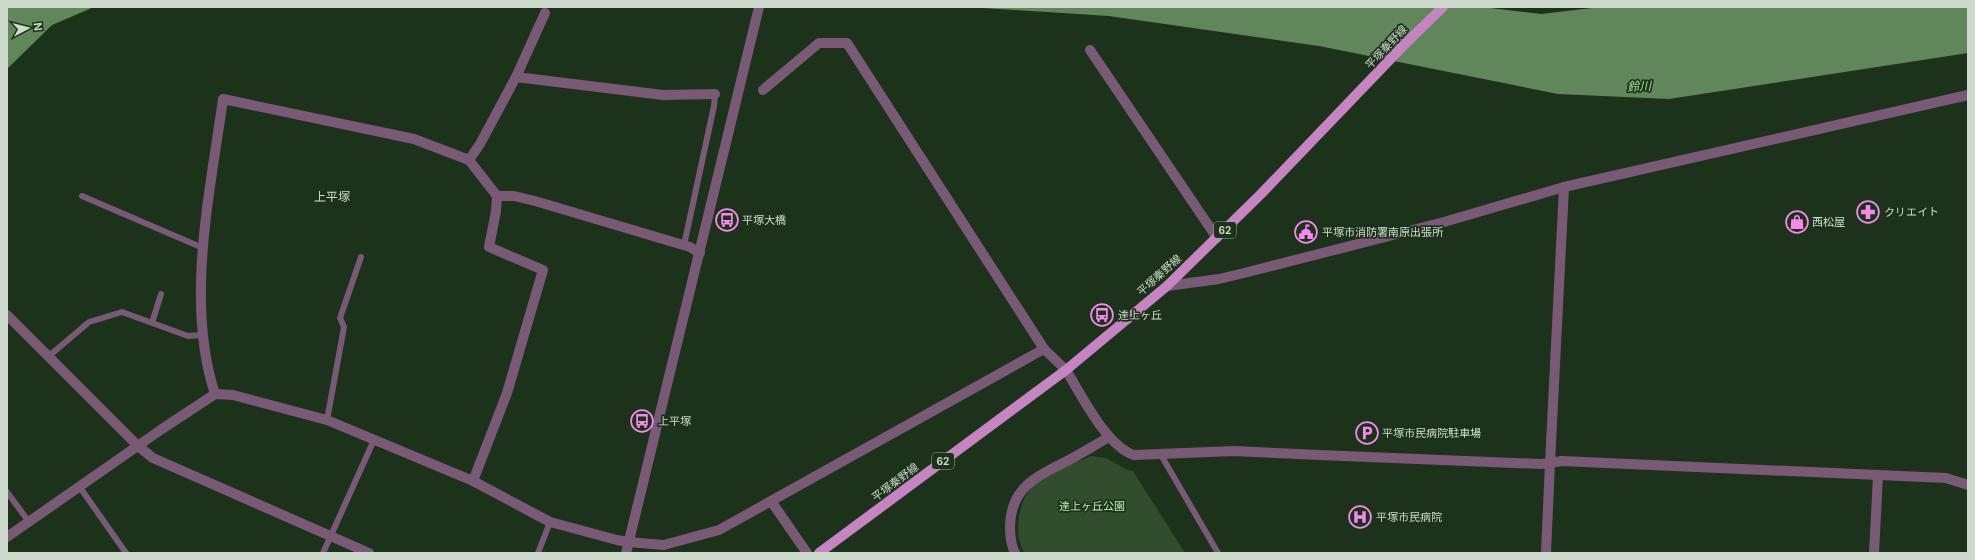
<svg xmlns="http://www.w3.org/2000/svg" width="1975" height="560" viewBox="0 0 1975 560" font-family="Inter,'Noto Sans JP',sans-serif">
	<rect width="100%" height="100%" fill="#1d321a"/>
	<path fill="#314d2d" d="M1091,456L1106,458L1127,470L1133,471L1185,553H1024C1018,541 1017,531 1019,517C1025,477 1058,470 1091,456Z"/>
	<g fill="#62865b">
		<path d="M7,7H94L52,25L7,69Z"/>
		<path d="M967,7H1482L1541,14L1601,7H1968V53L1669,99L1558,94L1319,46L1109,16Z"/>
	</g>
	<g fill="none" stroke-linecap="round" stroke-linejoin="round">
		<g stroke="#7a5977" stroke-width="6">
			<path d="M82,196L203,248"/>
			<path d="M684,245L714,106L715,94"/>
			<path d="M152,323L161,294"/>
			<path d="M49,356L89,322L122,312L188,336L202,335"/>
			<path d="M327,420L344,327L340,318L361,257"/>
			<path d="M1161,455L1218,553"/>
			<path d="M79,486L126,553"/>
			<path d="M7,492L29,522"/>
			<path d="M323,553L374,440"/>
			<path d="M538,553L550,522"/>
		</g>
		<g stroke="#7a5977" stroke-width="10">
			<path d="M1090,50L1217,238"/>
			<path d="M516,77L663,95L715,94"/>
			<path d="M763,90L819,43H847L1044,349"/>
			<path d="M469,160L480,144L516,77L545,13"/>
			<path d="M1564,187L1550,463L1562,461L1946,478L1968,485"/>
			<path d="M497,196H514L535,201L690,247L700,253"/>
			<path d="M1167,286L1219,279L1244,273L1444,222L1564,187L1968,95"/>
			<path d="M7,315L138,446L153,458L369,553"/>
			<path d="M215,394C185,303 210,193 223,99L414,139L469,160L497,196L496,211L489,247L543,270L507,393L473,481"/>
			<path d="M1320,455L1541,464L1550,463L1546,553"/>
			<path d="M771,501L807,553"/>
			<path d="M7,537L162,429L215,394L233,395L327,420L473,481L550,522L617,540L628,542L664,545L719,530L1044,349L1066,370"/>
			<path d="M1015,553C1011,545 1010,535 1010,526C1011,486 1038,476 1069,460C1082,453 1095,445 1109,437"/>
			<path d="M1874,553L1878,476"/>
		</g>
		<g stroke="#7a5977" stroke-width="10">
			<path d="M1066,370C1081,394 1106,446 1134,455L1234,451L1320,455"/>
			<path d="M626,553L759,7"/>
		</g>
		<path stroke="#c784c2" stroke-width="10" d="M819,553L1066,370L1167,286L1261,194L1402,47L1443,7"/>
	</g>
	<defs>
		<g id="pharmacy-ring" transform="scale(1.15)"><circle r="9.5" fill="#1d321a" stroke="#f589ee" stroke-width="1.5"/><path d="M-2-6h4v4h4v4h-4v4h-4v-4h-4v-4h4Z" fill="#f589ee"/></g>
		<g id="bus-ring" transform="scale(1.15)"><circle r="9.5" fill="#1d321a" stroke="#f589ee" stroke-width="1.5"/><path d="M-5-6H5V4H4V6H2V4H-2V6H-4V4H-5ZM-3.5-4V0h7V-4ZM-3.5 1.2v1.5H-2V1.2ZM2 1.2v1.5H3.5V1.2Z" fill="#f589ee"/></g>
		<g id="shop-ring" transform="scale(1.15)"><circle r="9.5" fill="#1d321a" stroke="#f589ee" stroke-width="1.5"/><path d="M-5-2.5h2.3a2.7 3.5 0 0 1 5.4 0H5L5.5 6h-11ZM-1.5-2.5h3a1.5 2.3 0 0 0-3 0Z" fill="#f589ee"/></g>
		<g id="civic-ring" transform="scale(1.15)"><circle r="9.5" fill="#1d321a" stroke="#f589ee" stroke-width="1.5"/><path d="M-.6-6.5H3V-4.5H.6V-3L4-1V1h2V6H-6V1h2V-1L-.6-3ZM-1.2 2.5V6h2.4V2.5Z" fill="#f589ee"/></g>
		<g id="parking-ring" transform="scale(1.15)"><circle r="9.5" fill="#1d321a" stroke="#f589ee" stroke-width="1.5"/><path d="M-3.5-5.5H1a3.5 3.5 0 0 1 0 7H-1V5.5H-3.5ZM-1-3.4V-.6H.8a1.4 1.4 0 0 0 0-2.8Z" fill="#f589ee"/></g>
		<g id="hospital-ring" transform="scale(1.15)"><circle r="9.5" fill="#1d321a" stroke="#f589ee" stroke-width="1.5"/><path d="M-5-5h3v3.5h4V-5h3V5h-3V1.5h-4V5h-3Z" fill="#f589ee"/></g>
	</defs>
	<g fill-rule="evenodd">
		<use href="#pharmacy-ring" x="1868" y="212"/>
		<use href="#bus-ring" x="727" y="220"/>
		<use href="#shop-ring" x="1797" y="222"/>
		<use href="#civic-ring" x="1306" y="232"/>
		<use href="#bus-ring" x="1102" y="315"/>
		<use href="#bus-ring" x="642" y="421"/>
		<use href="#parking-ring" x="1367" y="433"/>
		<use href="#hospital-ring" x="1360" y="517"/>
	</g>
	<g text-anchor="middle" dominant-baseline="central" stroke-width="3.5" stroke-linejoin="round" paint-order="stroke">
		<g fill="#1d321a" stroke="#99a897" stroke-width="1">
			<rect x="1214" y="222" width="22" height="16" rx="3"/>
			<rect x="932" y="453" width="22" height="16" rx="3"/>
		</g>
		<g font-size="10" font-weight="bold" fill="#cedbcc">
			<text x="1225" y="230">62</text>
			<text x="943" y="461">62</text>
		</g>
		<g font-size="11" fill="#cedbcc" stroke="#1d321a">
			<text transform="translate(1386 47) rotate(-47)">平塚秦野線</text>
			<text transform="translate(1159 275) rotate(-42)">平塚秦野線</text>
			<text transform="translate(895 482) rotate(-37)">平塚秦野線</text>
		</g>
		<g font-size="11" fill="#cedbcc" stroke="#1d321a" text-anchor="start">
			<text x="1884" y="212">クリエイト</text>
			<text x="742" y="220">平塚大橋</text>
			<text x="1812" y="222">西松屋</text>
			<text x="1322" y="232">平塚市消防署南原出張所</text>
			<text x="1118" y="315">達上ヶ丘</text>
			<text x="658" y="421">上平塚</text>
			<text x="1382" y="433">平塚市民病院駐車場</text>
			<text x="1376" y="517">平塚市民病院</text>
		</g>
		<g font-size="11" fill="#baf3b0" stroke="#1d321a">
			<text x="1092" y="506">達上ヶ丘公園</text>
		</g>
		<g font-size="12" font-style="italic" fill="#a8e09e" stroke="#1d321a">
			<text transform="translate(1639 86) rotate(-2)">鈴川</text>
		</g>
		<g font-size="12" fill="#cedbcc" stroke="#1d321a">
			<text x="332" y="196">上平塚</text>
		</g>
	</g>
	<rect width="1975" height="560" fill="none" stroke="#cedbcc" stroke-width="16"/>
	<g transform="translate(28 28) rotate(83)" stroke="#1d321a" stroke-width="3" paint-order="stroke">
	<path d="M0-3L7 15L0 10L-7 15Z" fill="#cedbcc"/>
	<text y="-6" font-size="11" font-weight="bold" text-anchor="middle" fill="#cedbcc">N</text>
	</g>
</svg>
